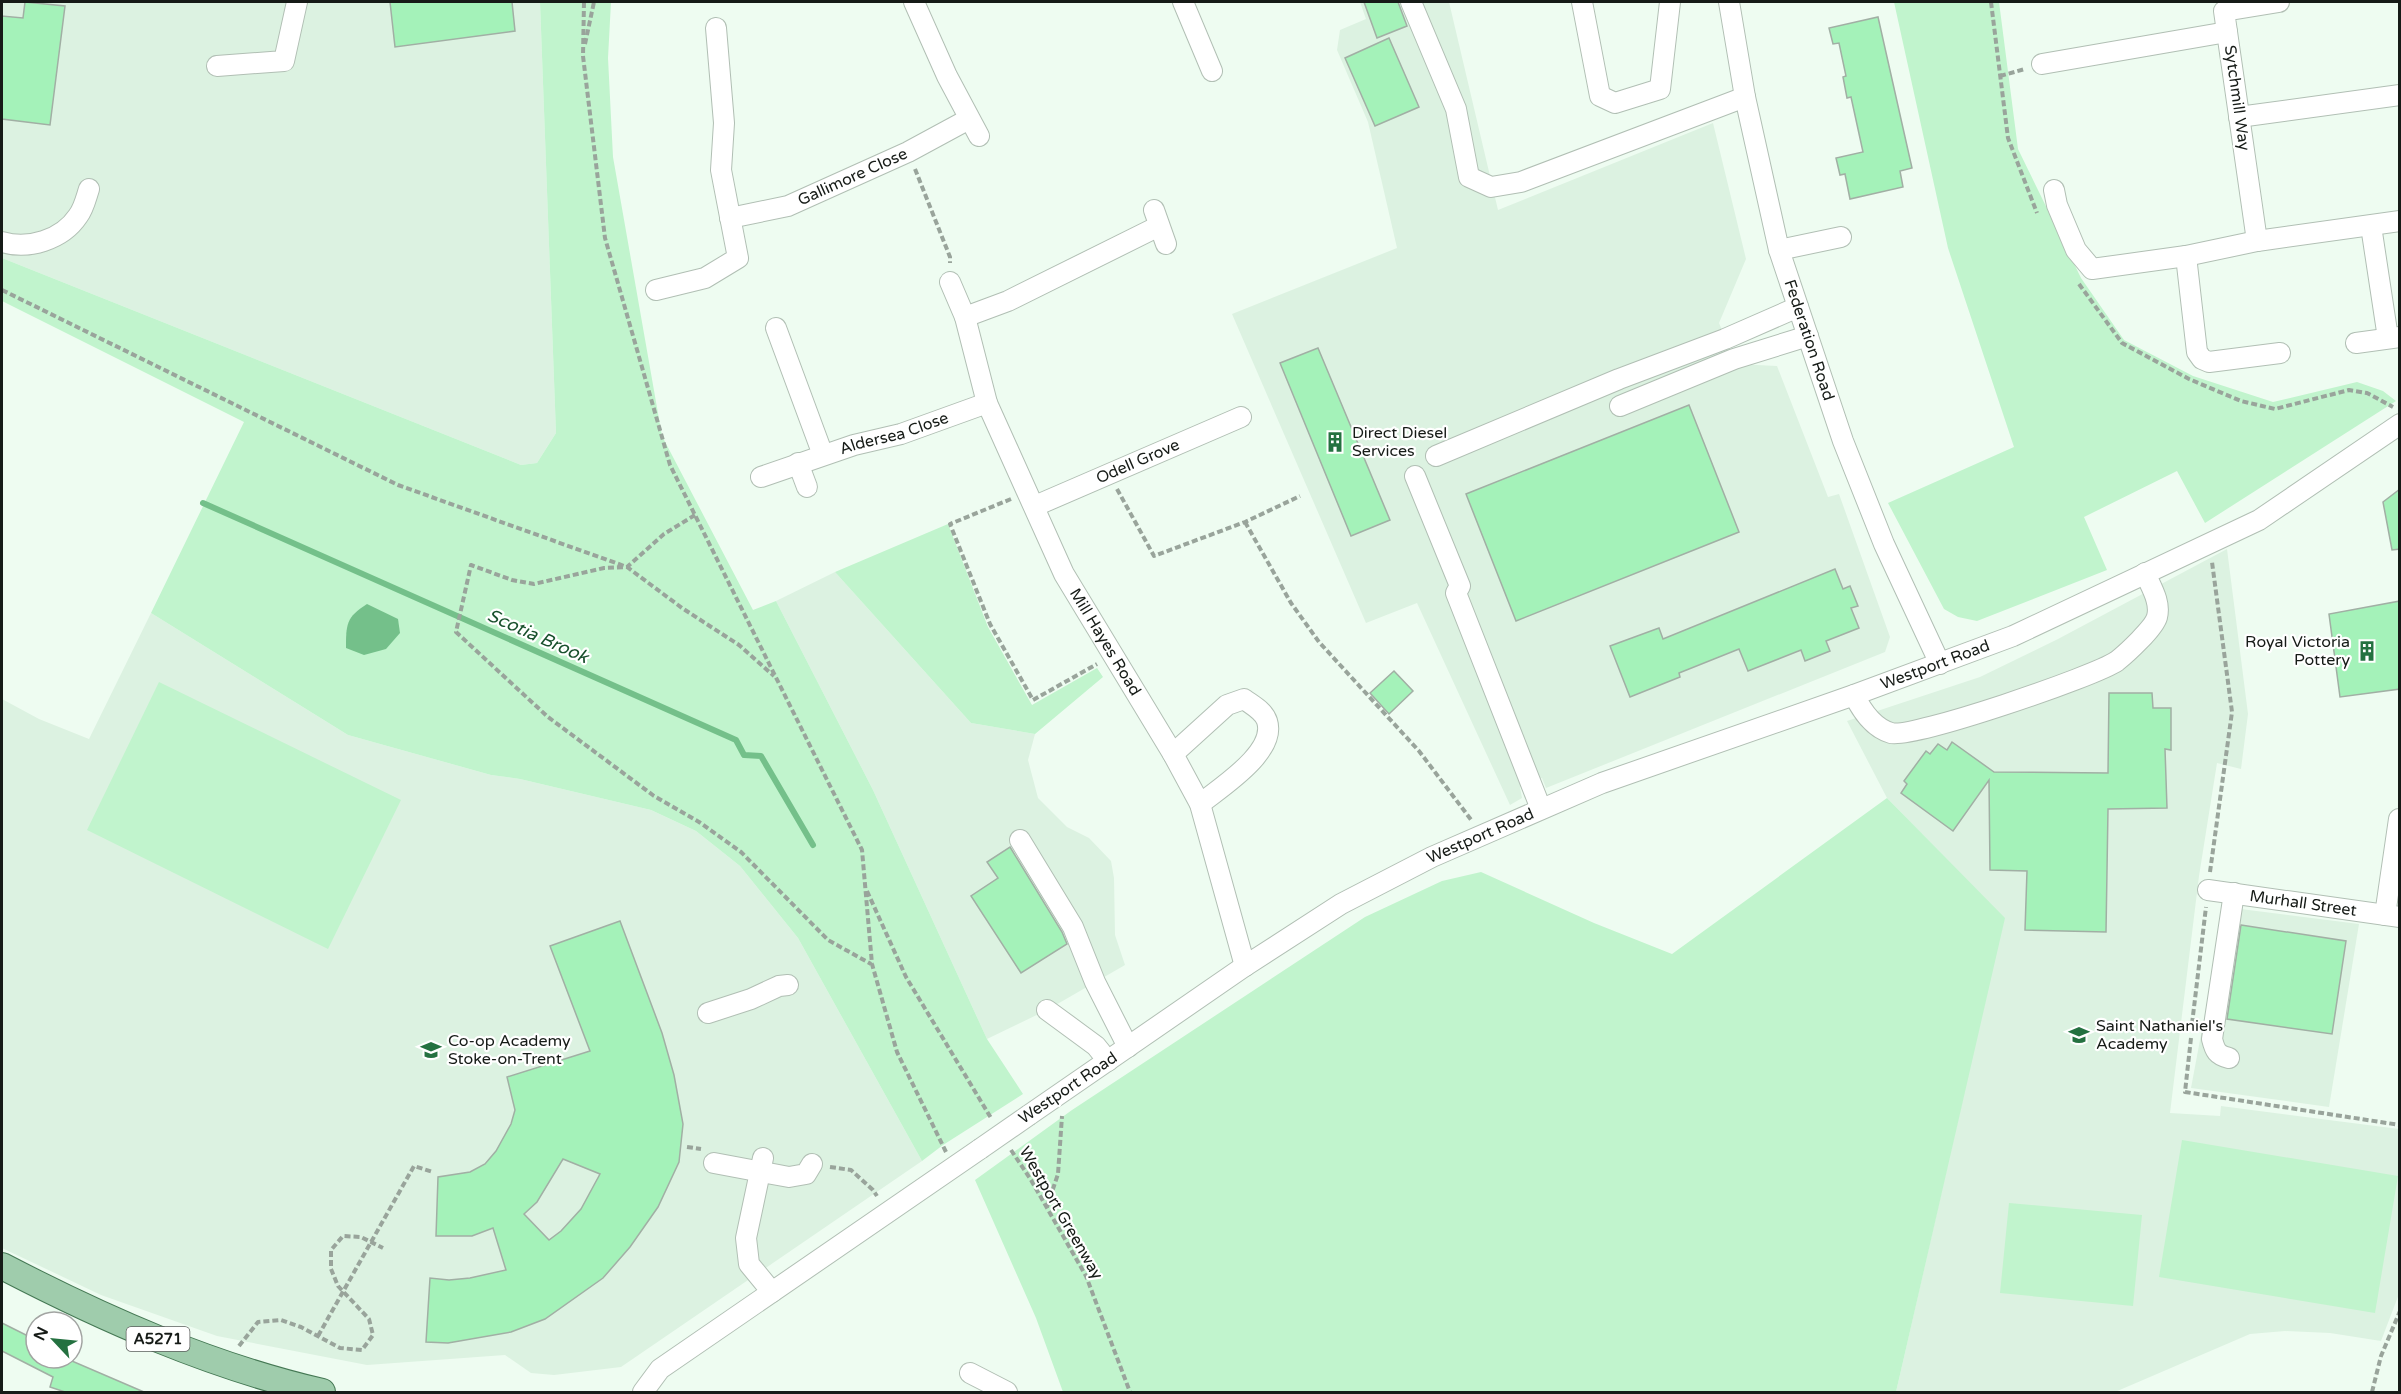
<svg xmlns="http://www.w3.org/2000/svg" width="2401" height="1394" viewBox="0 0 2401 1394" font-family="'Varela Round',sans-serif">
	<rect width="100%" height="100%" fill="#eefcf1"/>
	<g fill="#dcf2e1">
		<path d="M2,2H540L556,433L537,463L521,465L2,258Z"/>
		<path d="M1360,2H1449L1498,210L1713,123L1746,259L1719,323L1736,364L1777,366L1828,497L1839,494L1890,637L1885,652L1546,788L1542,778L1529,783L1520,787L1522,798L1510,805L1417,603L1366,623L1232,314L1397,248L1368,122L1337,50L1340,30L1366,19Z"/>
		<path d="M2227,549L2248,714L2241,769L2217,763L2199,876L2170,1113L2220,1116L2221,1106L2399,1129V1294L2381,1341L2330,1333L2285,1331L2250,1334L2115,1392H1896L2004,918L1887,798L1847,721L1980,677L2058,639Z"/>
		<path d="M835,572L971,723L1035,734L1028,760L1038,798L1067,827L1089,838L1111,861L1114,878L1115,935L1125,965L1047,1010L987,1039L873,790L776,601Z"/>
		<path d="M151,613L348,735L491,775L520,779L651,810L696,831L740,866L798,938L922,1161L621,1367L554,1375L531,1373L505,1355L367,1365L217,1336L101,1295L2,1248V699L39,719L89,739Z"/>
		<path d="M2225,907L2359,924L2329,1107L2191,1088Z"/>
	</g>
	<g fill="#c1f4cd">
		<path d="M540,2H611L608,58L613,157L662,436L753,610L776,601L873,790L987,1039L1023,1094L943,1145L922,1161L798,938L740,866L696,831L651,810L520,779L491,775L348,735L151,613L244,422L2,301V258L521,465L537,463L556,433Z"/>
		<path d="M1894,2H1999L2018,149L2081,278L2124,340L2193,376L2273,402L2357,382L2383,391L2396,401L2205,523L2177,471L2084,517L2107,570L1977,621L1958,617L1944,609L1888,503L2014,447L1948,248Z"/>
		<path d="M948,524L988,627L1032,705L1097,668L1103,677L1035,734L971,723L835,572Z"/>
		<path d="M159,682L401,800L328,949L87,830Z"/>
		<path d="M1887,798L2005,918L1896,1392H1063L1036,1318L975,1180L1072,1110L1365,917L1442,881L1481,872L1594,923L1672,954Z"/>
		<path d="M2182,1140L2398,1176L2375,1313L2159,1277Z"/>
		<path d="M2009,1203L2142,1215L2133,1306L2000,1293Z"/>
	</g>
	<path fill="#74c08a" d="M367,604L398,619L400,633L386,649L364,655L346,648C346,625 346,617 367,604Z"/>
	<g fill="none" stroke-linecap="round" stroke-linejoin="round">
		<path stroke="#74c08a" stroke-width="6" d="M203,503L736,740L744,755L761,756L813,845"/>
	</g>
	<g fill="#a4f2b9" stroke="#a1afa4" stroke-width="1.5" fill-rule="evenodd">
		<path d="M25,2L65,6L50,125L2,119V16L23,18Z"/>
		<path d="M390,2H512L515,31L395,47Z"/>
		<path d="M1364,2H1398L1407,26L1377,38Z"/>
		<path d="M1878,17L1912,168L1900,171L1903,187L1850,199L1845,174L1840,175L1836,158L1863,152L1851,97L1847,98L1843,77L1846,76L1839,43L1833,44L1829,28Z"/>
		<path d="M1389,38L1419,107L1375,126L1345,58Z"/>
		<path d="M1318,348L1390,520L1351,536L1280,363Z"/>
		<path d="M1689,405L1739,532L1516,621L1466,494Z"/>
		<path d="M2400,489V549L2392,550L2383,502Z"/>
		<path d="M1835,569L1843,589L1850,586L1858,606L1851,608L1859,628L1826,641L1830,651L1805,661L1801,650L1748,671L1739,649L1679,673L1680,677L1630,697L1610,646L1659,628L1663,639Z"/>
		<path d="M2400,601V689L2340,697L2329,614Z"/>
		<path d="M1394,671L1413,691L1389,714L1370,693Z"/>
		<path d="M2109,693H2152L2153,708H2171V750L2165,749L2167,808L2108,809L2106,932L2025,930L2027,871L1990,870L1989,780L1953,831L1901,793L1907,784L1904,781L1926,751L1930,754L1938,744L1947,750L1952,742L1994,772L2108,773Z"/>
		<path d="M1010,847L1062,932L1067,944L1021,973L971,896L998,878L987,862Z"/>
		<path d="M620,921L662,1033L674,1075L683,1124L679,1162L658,1207L630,1247L603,1278L545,1319L511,1332L448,1343L426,1342L430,1278L449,1280L470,1278L506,1270L493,1228L472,1236H436L438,1177L470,1172L485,1164L496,1151L511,1124L515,1110L507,1077L590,1051L550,946ZM563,1159L600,1174L581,1209L561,1231L549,1240L524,1214L537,1202Z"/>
		<path d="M2241,925L2346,941L2332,1034L2227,1019Z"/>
		<path d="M2,1323L36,1340V1358H65L144,1392H65L50,1387L53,1377L2,1351Z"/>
	</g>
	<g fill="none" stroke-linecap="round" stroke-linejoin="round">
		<g stroke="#b1bfb4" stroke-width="22">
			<g id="minor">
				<path d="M914,2L947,76L979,136"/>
				<path d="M1183,2L1212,71"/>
				<path d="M1411,2L1456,109L1469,177L1491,187L1521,182L1745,97"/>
				<path d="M1582,2L1600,96L1615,103L1660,89L1670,2"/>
				<path id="s1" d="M1729,2L1745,97L1779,250L1843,441L1884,544L1940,664"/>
				<path d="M2042,64L2227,32"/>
				<path d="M217,66L284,61L297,2"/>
				<path d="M2239,117L2400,95"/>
				<path d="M2054,190L2057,205L2076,250L2092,269L2186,256L2257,241L2400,221"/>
				<path d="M1154,210L1166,244"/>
				<path id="s2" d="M730,218L788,206L908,152L969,119"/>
				<path d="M2371,226L2388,338"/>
				<path d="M2257,241L2224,11L2279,2"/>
				<path d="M2,242C28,250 62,240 78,216C84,208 86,198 89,189"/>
				<path d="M1779,250L1841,237"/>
				<path d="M2186,256L2197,352L2202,359L2209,362L2280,353"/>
				<path id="s3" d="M950,282L965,317L987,403L1064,574L1173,754L1200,804L1245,966"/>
				<path d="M656,290L705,278L738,258L721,170L724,123L716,28"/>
				<path d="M965,317L1008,301L1159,226"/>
				<path d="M776,328L823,455"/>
				<path d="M2356,343L2400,337"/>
				<path d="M1620,406L1734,359L1808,336"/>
				<path d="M1436,456L1619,379L1725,339L1798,307"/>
				<path d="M798,463L807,487"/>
				<path d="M1415,476L1460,586L1456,593L1541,809"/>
				<path id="s4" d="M761,477L854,445L901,434L987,403"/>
				<path id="s5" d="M1035,506L1241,417"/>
				<path d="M1854,695C1862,711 1873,728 1891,733C1912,739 2096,676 2117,661C2127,653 2154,628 2157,617C2161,602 2151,587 2145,573"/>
				<path d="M1173,754L1227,705L1244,699C1252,705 1264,711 1267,721C1277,752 1221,787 1200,804"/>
				<path d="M1020,840L1073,927L1095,982L1128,1047"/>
				<path id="s6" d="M2208,890L2400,917"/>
				<path d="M2385,915L2399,819"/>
				<path d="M1047,1010L1096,1046L1108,1061"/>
				<path d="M708,1013L751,999L779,986L788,985"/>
				<path d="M2229,1058C2217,1055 2215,1051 2212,1039L2234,893"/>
				<path id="s7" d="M1029,1115L1245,966L1341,904L1432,857L1602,783L1854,695L2013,636L2259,520L2400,424"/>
				<path d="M763,1158L746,1238L749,1264L772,1292"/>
				<path d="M714,1163L789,1177L806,1174L812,1164"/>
				<path d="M970,1373L1007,1392"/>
				<path d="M643,1392L660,1369L980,1149"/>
			</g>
		</g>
		<g stroke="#457854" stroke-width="28">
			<path id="major" d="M2,1266C104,1319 210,1366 322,1392"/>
		</g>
		<g stroke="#99a49b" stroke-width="4" stroke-dasharray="6 3" stroke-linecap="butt">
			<path d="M584,2L583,56L605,238L670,465L862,850L872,964L897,1052L946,1152"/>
			<path d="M1991,2L2008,138L2037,213"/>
			<path d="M585,44L594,2"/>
			<path d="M2000,76L2025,69"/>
			<path d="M915,169L950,257V263"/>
			<path d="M2079,284L2122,343L2189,379L2241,401L2275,409L2349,390L2367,393L2393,407"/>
			<path d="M2,290L398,485L627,567L682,608L739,645L774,676"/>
			<path d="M1117,489L1154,556L1245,522L1300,496"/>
			<path d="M1011,499L950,524L990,624L1033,700L1097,664"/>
			<path d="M695,515L664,534L627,567L604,568L534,584L512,580L471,565L456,632L548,717L654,796L699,822L741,852L828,940L871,964"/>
			<path d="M1245,522L1291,603L1319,642L1419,751L1472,821"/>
			<path d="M2210,872L2232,712L2212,562"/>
			<path d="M867,891L906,977L991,1118"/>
			<path d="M2192,1024L2206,907"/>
			<path d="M2191,1038L2185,1092L2400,1125"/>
			<path d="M687,1147L701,1149"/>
			<path d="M1011,1150L1031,1180L1086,1276L1130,1392"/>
			<path d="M830,1167L851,1170L873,1190L877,1196"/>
			<path d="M1047,1207L1058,1174L1062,1116"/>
			<path d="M318,1336L414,1166L433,1172"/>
			<path d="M239,1346L258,1322L281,1320L301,1327L340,1348L362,1350L373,1335L369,1319L338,1286L331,1269V1250L343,1236L361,1237L383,1248"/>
			<path d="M2372,1392L2381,1356L2400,1311"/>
		</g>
		<use href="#minor" stroke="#fff" stroke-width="20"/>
		<use href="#major" stroke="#9fccac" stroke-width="26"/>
		<g stroke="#b1bfb4" stroke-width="22" stroke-linecap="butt">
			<path id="minor-bridge" d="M980,1149L1029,1115"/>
		</g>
		<use href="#minor-bridge" stroke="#fff" stroke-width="20"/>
	</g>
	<defs>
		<g id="building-bare" transform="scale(1.62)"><path d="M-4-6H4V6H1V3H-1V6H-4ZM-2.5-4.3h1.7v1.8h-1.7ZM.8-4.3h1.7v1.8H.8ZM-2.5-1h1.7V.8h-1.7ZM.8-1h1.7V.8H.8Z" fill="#247140" stroke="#fff" stroke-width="2.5" paint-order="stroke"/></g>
		<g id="school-bare" transform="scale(1.62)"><path d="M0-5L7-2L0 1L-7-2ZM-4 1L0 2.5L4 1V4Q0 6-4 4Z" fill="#247140" stroke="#fff" stroke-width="2.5" paint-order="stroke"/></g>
	</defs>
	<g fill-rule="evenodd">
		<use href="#building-bare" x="1335" y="442"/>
		<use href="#building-bare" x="2367" y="651"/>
		<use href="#school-bare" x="2079" y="1035"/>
		<use href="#school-bare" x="431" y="1050"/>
	</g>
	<g text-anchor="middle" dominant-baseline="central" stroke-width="4.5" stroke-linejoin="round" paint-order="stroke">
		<rect fill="#fff" stroke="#5c5f5d" stroke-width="1.5" x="126.5" y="1327" width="63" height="24" rx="4.5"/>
		<g font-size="15" font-weight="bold" fill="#161b17">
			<text x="158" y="1339">A5271</text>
		</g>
		<g font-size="16" fill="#161b17" stroke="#fff">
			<text transform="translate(2237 98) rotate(82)">Sytchmill Way</text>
			<text stroke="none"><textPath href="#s2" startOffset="130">Gallimore Close</textPath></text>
			<text stroke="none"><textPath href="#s1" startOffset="348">Federation Road</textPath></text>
			<text stroke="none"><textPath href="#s4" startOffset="140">Aldersea Close</textPath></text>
			<text stroke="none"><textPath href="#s5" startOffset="112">Odell Grove</textPath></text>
			<text stroke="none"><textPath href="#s3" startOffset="394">Mill Hayes Road</textPath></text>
			<text stroke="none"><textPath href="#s7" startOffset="1018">Westport Road</textPath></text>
			<text stroke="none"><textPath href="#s7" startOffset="532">Westport Road</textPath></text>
			<text stroke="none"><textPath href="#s6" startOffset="96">Murhall Street</textPath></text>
			<text transform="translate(1068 1088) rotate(-34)">Westport Road</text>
			<text transform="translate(1061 1213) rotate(60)">Westport Greenway</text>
		</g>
		<g font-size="16" fill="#161b17" stroke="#fff" text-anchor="start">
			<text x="1352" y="433">Direct Diesel<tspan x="1352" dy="18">Services</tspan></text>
			<text x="2350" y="642" text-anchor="end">Royal Victoria<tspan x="2350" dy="18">Pottery</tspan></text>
			<text x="2096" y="1026">Saint Nathaniel's<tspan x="2096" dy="18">Academy</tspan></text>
			<text x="448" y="1041">Co-op Academy<tspan x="448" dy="18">Stoke-on-Trent</tspan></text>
		</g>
		<g font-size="18" font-style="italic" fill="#19512d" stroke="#fff">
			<text transform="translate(538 636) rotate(24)">Scotia Brook</text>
		</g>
	</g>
	<rect width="2401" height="1394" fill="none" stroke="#161b17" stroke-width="6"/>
	<g transform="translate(54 1340) rotate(296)"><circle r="28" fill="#ffffff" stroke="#a2a4a2" stroke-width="1.5"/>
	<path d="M0-4.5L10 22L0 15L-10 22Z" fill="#247140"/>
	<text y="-9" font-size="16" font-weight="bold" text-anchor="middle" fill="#161b17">N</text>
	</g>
</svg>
